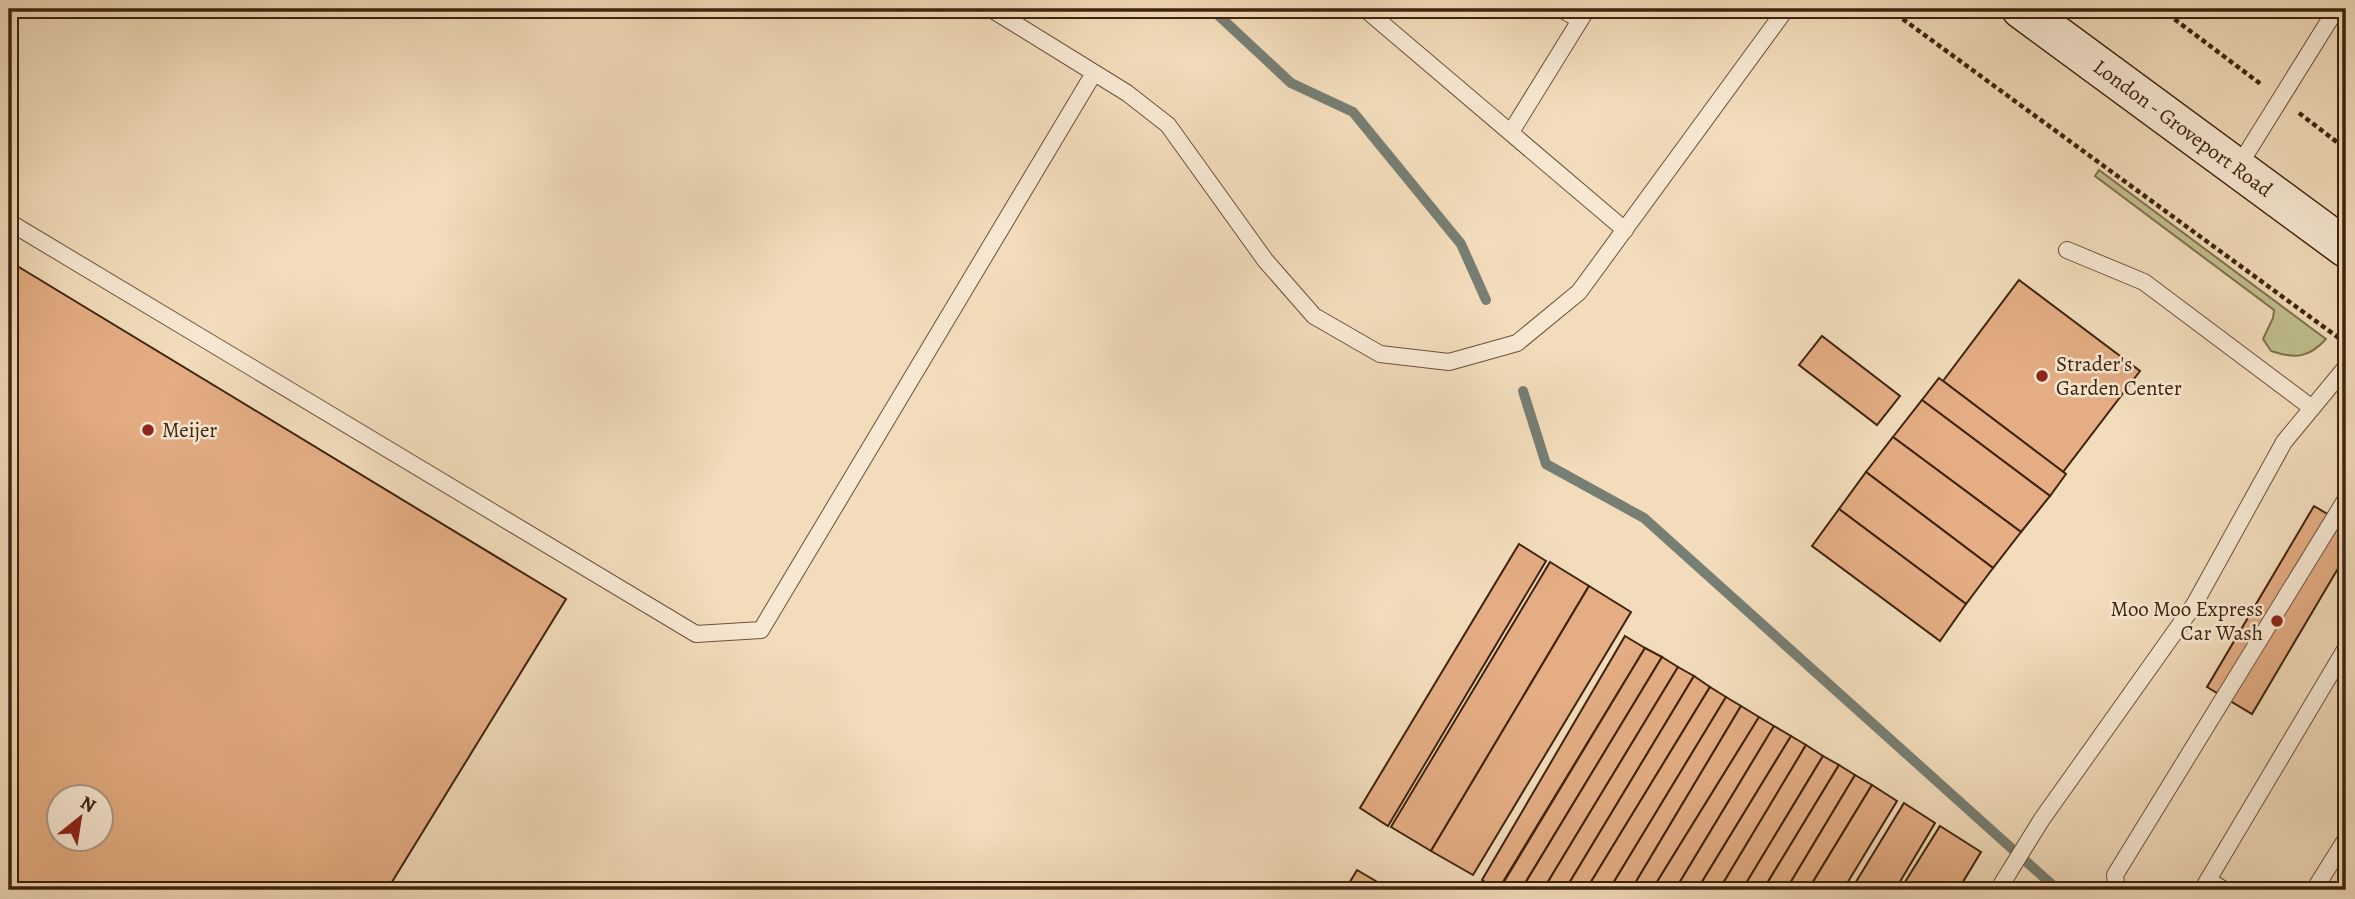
<svg xmlns="http://www.w3.org/2000/svg" width="2355" height="899" viewBox="0 0 2355 899" font-family="Alegreya,serif">
	<rect width="100%" height="100%" fill="#f2dcbb"/>
	<filter id="stains"><feTurbulence type="fractalNoise" baseFrequency=".00286" numOctaves="4"/><feColorMatrix values="0 0 0 0 .2 0 0 0 0 .09 0 0 0 0 .02 0 0 0 .5 -.17"/></filter>
	<radialGradient id="worn" r=".72"><stop offset=".6" stop-color="#630" stop-opacity="0"/><stop offset="1" stop-color="#630" stop-opacity=".3"/></radialGradient>
	<path fill="#c0bf8c" stroke="#80714c" stroke-width="2" d="M2099,170L2311,328L2326,339C2309,358 2295,359 2271,351L2263,339L2273,318L2274,310L2095,176Z"/>
	<g fill="none" stroke-linecap="round" stroke-linejoin="round">
		<g stroke="#777e73" stroke-width="10">
			<path d="M1208,9L1217,14L1291,83L1353,112L1461,244L1486,300"/>
			<path d="M1523,391L1546,464L1644,518L2058,890"/>
		</g>
	</g>
	<g fill="#e4ad84" stroke="#3f230c" stroke-width="2" fill-rule="evenodd">
		<path d="M9,261L566,599L387,890H9ZM60,797H102V839H60Z"/>
		<path d="M2019,280L2140,371L2063,472L1943,381Z"/>
		<path d="M1822,336L1900,396L1877,425L1799,365Z"/>
		<path d="M1939,378L2066,474L2050,496L1922,400Z"/>
		<path d="M1922,400L2050,496L2021,532L1893,437Z"/>
		<path d="M1893,437L2021,532L1993,568L1866,472Z"/>
		<path d="M1866,472L1993,568L1966,604L1839,509Z"/>
		<path d="M2314,506L2346,525V555L2252,714L2207,687Z"/>
		<path d="M1839,509L1966,604L1940,641L1812,546Z"/>
		<path d="M1519,544L1546,561L1388,826L1360,808Z"/>
		<path d="M1550,562L1589,586L1431,851L1391,827Z"/>
		<path d="M1589,586L1631,612L1473,875L1431,851Z"/>
		<path d="M1625,636L1645,648L1498,890L1482,880Z"/>
		<path d="M1645,648L1662,657L1521,890H1499Z"/>
		<path d="M1662,657L1678,667L1543,890H1521Z"/>
		<path d="M1678,667L1694,676L1565,890H1543Z"/>
		<path d="M1694,676L1710,687L1586,890H1565Z"/>
		<path d="M1710,687L1726,697L1609,890H1586Z"/>
		<path d="M1726,697L1741,706L1631,890H1609Z"/>
		<path d="M1741,706L1759,717L1652,890H1631Z"/>
		<path d="M1759,717L1774,726L1675,890H1652Z"/>
		<path d="M1774,726L1791,736L1697,890H1675Z"/>
		<path d="M1791,736L1806,745L1719,890H1697Z"/>
		<path d="M1806,745L1823,756L1742,890H1719Z"/>
		<path d="M1823,756L1839,765L1763,890H1742Z"/>
		<path d="M1839,765L1855,775L1786,890H1763Z"/>
		<path d="M1855,775L1872,785L1808,890H1786Z"/>
		<path d="M1872,785L1897,801L1843,890H1808Z"/>
		<path d="M1904,803L1935,823L1895,890H1851Z"/>
		<path d="M1940,826L1981,852L1958,890H1900Z"/>
		<path d="M1357,870L1391,890H1345Z"/>
	</g>
	<g fill="none" stroke-linecap="round" stroke-linejoin="round">
		<g stroke="#6c5138" stroke-width="18">
			<g id="service">
				<path d="M991,9L1127,93L1168,125L1265,260L1314,316L1380,354L1449,362L1517,343L1579,292L1786,9"/>
				<path d="M1365,9L1625,230"/>
				<path d="M1561,9L1580,20"/>
				<path d="M1511,132L1587,9"/>
				<path d="M2238,167L2332,16V9"/>
				<path d="M9,222L696,634L761,630L1094,73"/>
				<path d="M2067,250L2144,282L2312,408"/>
				<path d="M2208,880L2224,890"/>
				<path d="M1998,890L2042,819L2194,605L2284,442L2346,367"/>
				<path d="M2117,890L2115,875L2346,499"/>
				<path d="M2202,890L2346,648"/>
				<path d="M2314,890L2346,839"/>
			</g>
		</g>
		<g stroke="#3f230c" stroke-width="41">
			<g id="secondary">
				<path id="s1" d="M2021,9L2346,248"/>
			</g>
		</g>
		<g stroke="#3f230c" stroke-width="4.5" stroke-dasharray="5 3.5" stroke-linecap="butt">
			<path d="M1889,9L2343,341"/>
			<path d="M2161,9L2262,85"/>
			<path d="M2299,113L2346,149"/>
		</g>
		<use href="#service" stroke="#f7e8d3" stroke-width="16"/>
		<use href="#secondary" stroke="#f7e8d3" stroke-width="38"/>
	</g>
	<g fill="#8f2418" stroke="#f7e8d3" stroke-width="2.5">
		<circle cx="2042" cy="376" r="7"/>
		<circle cx="148" cy="430" r="7"/>
		<circle cx="2277" cy="621" r="7"/>
	</g>
	<g text-anchor="middle" dominant-baseline="central" stroke-width="5" stroke-linejoin="round" paint-order="stroke">
		<g font-size="21" fill="#3f230c" stroke="#f7e8d3">
			<text stroke="none"><textPath href="#s1" startOffset="201">London - Groveport Road</textPath></text>
		</g>
		<g font-size="21" fill="#3f230c" stroke="#f7e8d3" text-anchor="start">
			<text x="2056" y="364">Strader's<tspan x="2056" dy="24">Garden Center</tspan></text>
			<text x="162" y="430">Meijer</text>
			<text x="2263" y="609" text-anchor="end">Moo Moo Express<tspan x="2263" dy="24">Car Wash</tspan></text>
		</g>
	</g>
	<rect width="2355" height="899" fill="none" stroke="#f2dcbb" stroke-width="35"/>
	<rect x="10" y="10" width="2334" height="878" fill="none" stroke="#3f230c" stroke-width="3.5"/>
	<rect x="18" y="18" width="2320" height="864" fill="none" stroke="#3f230c" stroke-width="2"/>
	<g transform="translate(80 818) rotate(30)"><circle r="33" fill="#f7e8d3" stroke="#ad9983" stroke-width="2"/>
	<path d="M0-5L12 26L0 18L-12 26Z" fill="#8f2418"/>
	<text y="-10" font-size="19" font-weight="bold" text-anchor="middle" fill="#3f230c">N</text>
	</g>
	<rect width="100%" height="100%" filter="url(#stains)"/>
	<rect width="100%" height="100%" fill="url(#worn)"/>
</svg>
